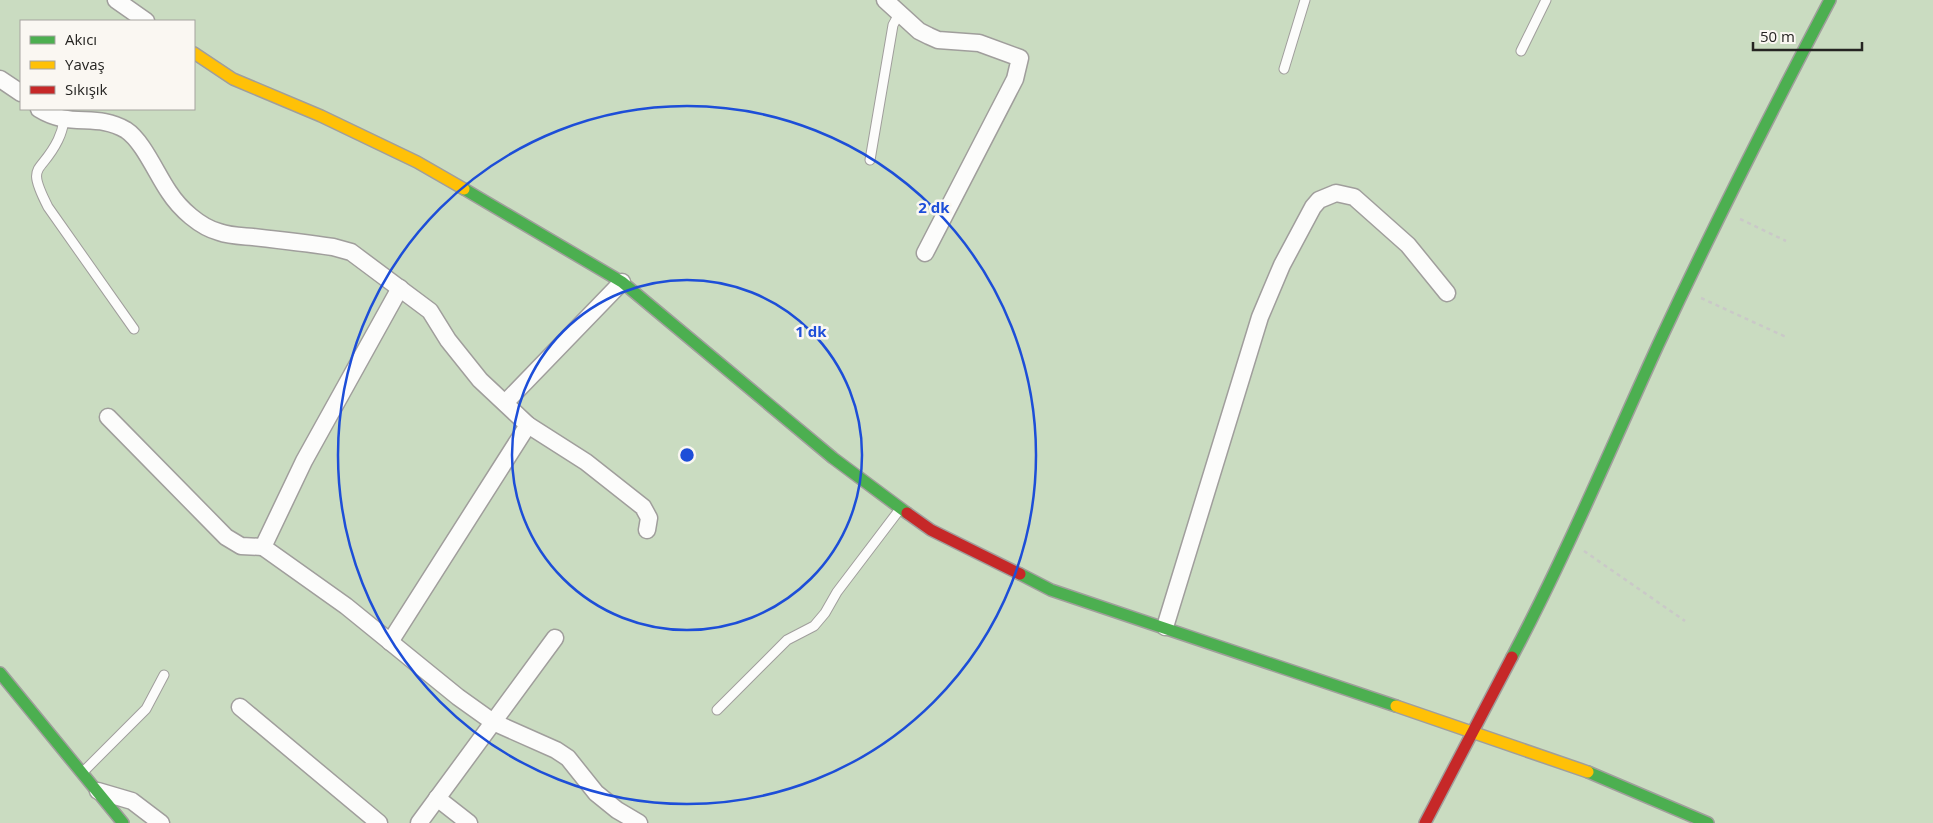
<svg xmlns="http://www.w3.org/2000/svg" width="1933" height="823" viewBox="0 0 1933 823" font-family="'Open Sans',sans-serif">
	<rect width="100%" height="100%" fill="#ebe9e7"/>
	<path fill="#cadcc1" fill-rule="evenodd" d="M0,0H1933V823H0ZM21,21H194V109H21Z"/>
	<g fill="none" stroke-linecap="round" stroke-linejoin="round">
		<g stroke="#a09e9c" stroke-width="11">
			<g id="lane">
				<path d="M1521,51L1546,0"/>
				<path d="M1284,69L1305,0"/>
				<path d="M64,120C63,127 61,134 58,140C41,175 25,162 48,207L134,329"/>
				<path d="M870,160L893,25L900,12"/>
				<path d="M717,710L787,640L814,626L825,613L837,592L900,509"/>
				<path d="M83,772L146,709L164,675"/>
			</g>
		</g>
		<g stroke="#a09e9c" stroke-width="19">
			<g id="street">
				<path d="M116,0L146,21"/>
				<path d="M885,0L919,31L929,36L938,40L979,43L1020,58L1015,79L925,253"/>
				<path d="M0,79L21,93"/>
				<path d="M39,109C71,129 96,112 126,130C143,141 157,175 169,192C180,209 200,227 219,232C230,236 242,236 253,237C280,240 306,243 333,247L351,252L430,311L448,340L480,380L528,425L586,462L643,507L649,518L647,530"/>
				<path d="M505,403L622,282"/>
				<path d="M108,417L226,537L241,546L263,547L304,461L400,288"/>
				<path d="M263,547L346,606L458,697L493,722L556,750L568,758L596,793L617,810L639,823"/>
				<path d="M1165,627L1260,317L1282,265L1313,207L1319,200L1336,193L1354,197L1408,245L1447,293"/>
				<path d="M390,642L528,425"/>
				<path d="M240,707L379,823"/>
				<path d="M98,791L132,801L161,823"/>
				<path d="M437,798L469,823"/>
				<path d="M419,823L555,638"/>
			</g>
		</g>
		<g stroke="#a09e9c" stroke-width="14">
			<g id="fast">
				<path d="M464,189L622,282L833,458L907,513"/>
				<path d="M1020,574L1051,590L1396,706"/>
				<path d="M1512,657C1566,555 1610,450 1658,345C1712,229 1770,114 1830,0"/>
				<path d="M0,673L123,823"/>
				<path d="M1588,772L1708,823"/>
			</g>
		</g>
		<g stroke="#a09e9c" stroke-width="14">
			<g id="slow">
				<path d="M194,53L233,79L321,116L417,162L464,189"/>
				<path d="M1396,706L1588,772"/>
			</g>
		</g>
		<g stroke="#a09e9c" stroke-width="14">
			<g id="jam">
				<path d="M907,513L931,530L1020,574"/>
				<path d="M1425,823L1512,657"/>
			</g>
		</g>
		<g stroke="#cac9c8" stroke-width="2.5" stroke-dasharray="4 4" stroke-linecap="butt">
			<path d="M1740,219L1786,241"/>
			<path d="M1701,298L1786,337"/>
			<path d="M1584,551L1685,621"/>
		</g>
		<use href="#lane" stroke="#fcfcfb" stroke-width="9"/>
		<use href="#street" stroke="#fcfcfb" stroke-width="16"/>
		<use href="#fast" stroke="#4caf50" stroke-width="11"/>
		<use href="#slow" stroke="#ffc107" stroke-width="11"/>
		<use href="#jam" stroke="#c62828" stroke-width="11"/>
	</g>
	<g fill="none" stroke="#1d4ed8" stroke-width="2.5">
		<circle cx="687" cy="455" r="175"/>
		<circle cx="687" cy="455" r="349"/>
	</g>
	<circle cx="687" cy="455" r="8" fill="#1d4ed8" stroke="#faf7f2" stroke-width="2.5"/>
	<g font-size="15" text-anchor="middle" font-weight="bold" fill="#1d4ed8" stroke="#faf7f2" stroke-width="5" stroke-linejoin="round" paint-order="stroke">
		<text x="934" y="213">2 dk</text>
		<text x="811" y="337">1 dk</text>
	</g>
	<rect x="20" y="20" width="175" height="90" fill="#faf7f2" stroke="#a5a39f"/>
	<rect x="30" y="36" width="25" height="8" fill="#4caf50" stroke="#a5a39f"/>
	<text x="65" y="45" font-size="15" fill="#252422">Akıcı</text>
	<rect x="30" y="61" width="25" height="8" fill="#ffc107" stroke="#a5a39f"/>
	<text x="65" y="70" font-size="15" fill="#252422">Yavaş</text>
	<rect x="30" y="86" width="25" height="8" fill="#c62828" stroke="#a5a39f"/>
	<text x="65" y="95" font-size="15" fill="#252422">Sıkışık</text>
	<path d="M1753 42v8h109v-8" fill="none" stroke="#252422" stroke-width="2.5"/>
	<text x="1760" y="42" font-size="15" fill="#252422" stroke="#faf7f2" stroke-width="4" paint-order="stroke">50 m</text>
</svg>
